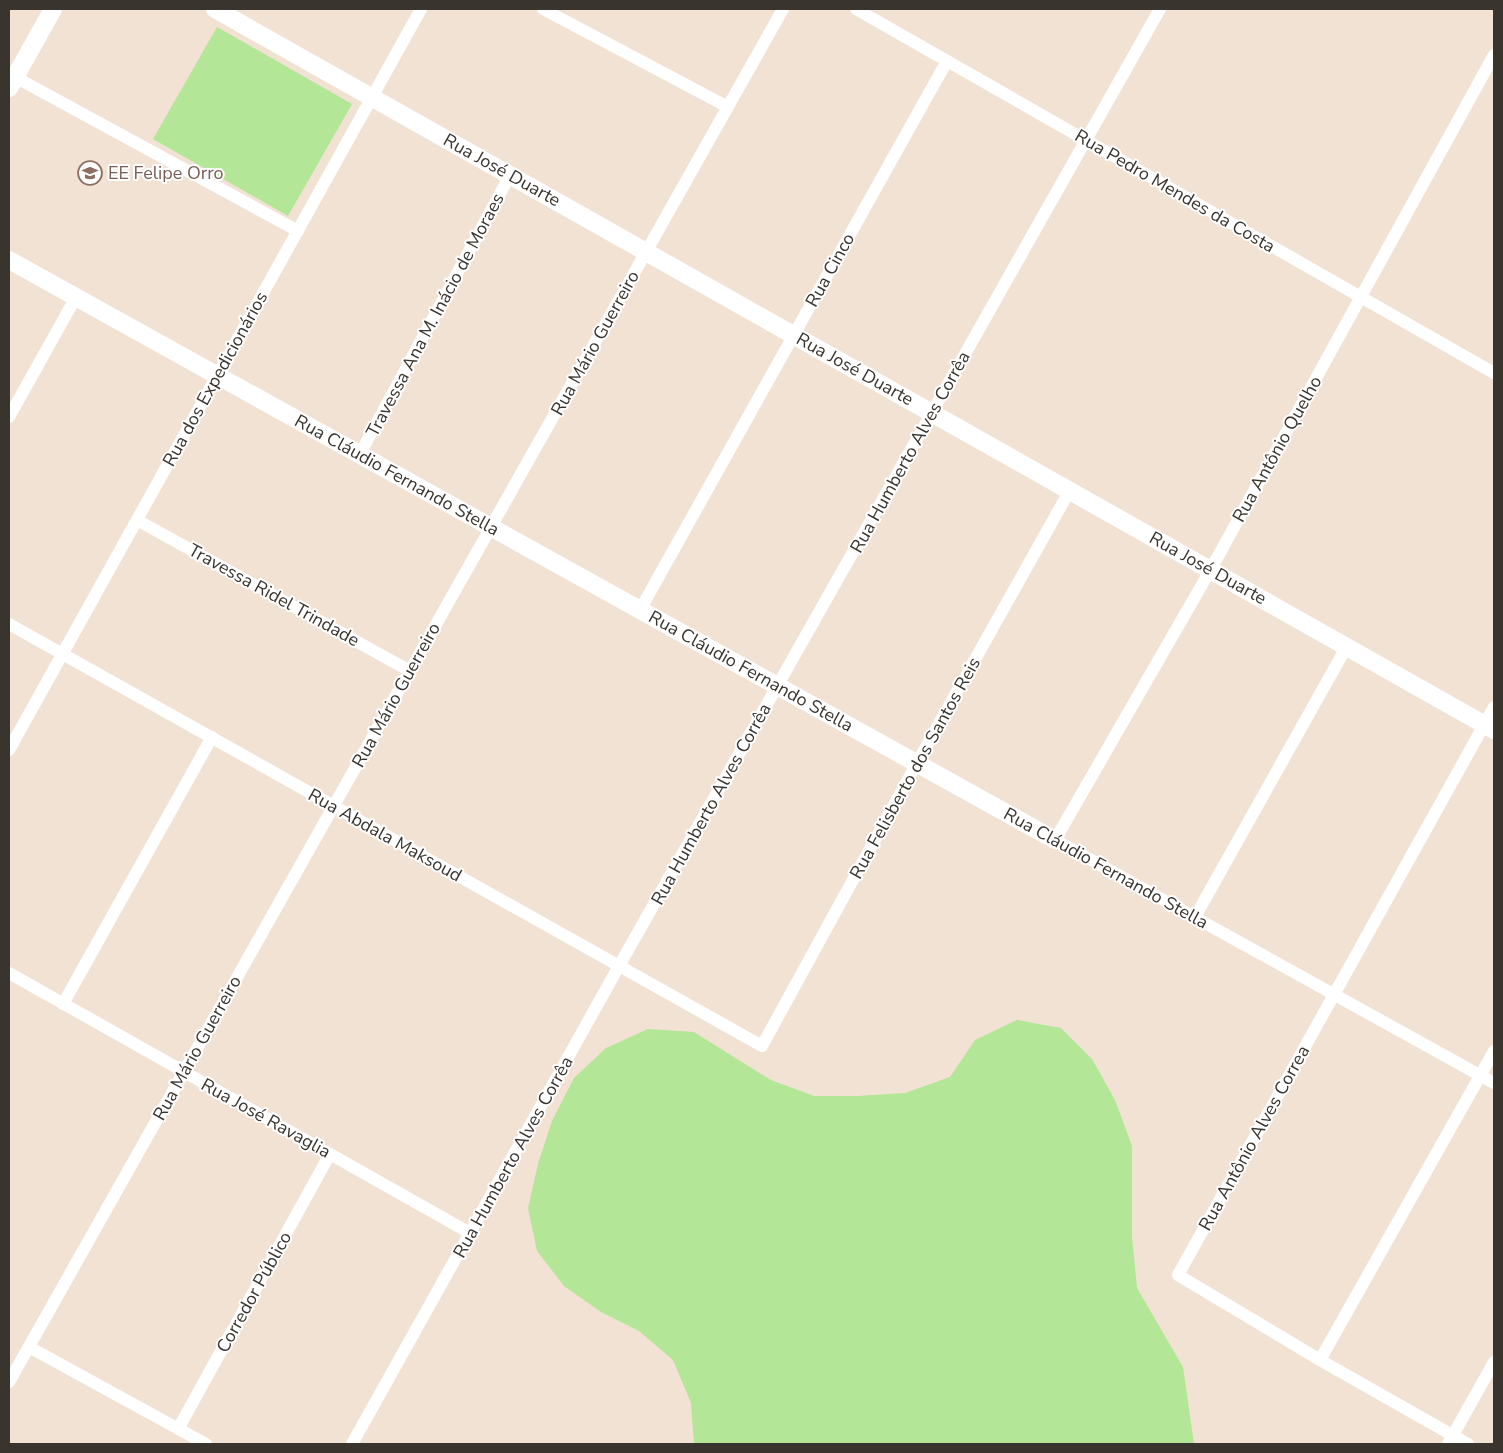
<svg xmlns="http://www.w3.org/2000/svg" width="1503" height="1453" viewBox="0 0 1503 1453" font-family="'Nunito Sans',sans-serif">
	<rect width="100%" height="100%" fill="#f1e2d3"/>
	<g fill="#b3e697">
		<path d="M217,27L352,104L288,216L153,139Z"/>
		<path d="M1017,1020L1061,1028L1092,1059L1115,1100L1132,1146V1237L1137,1288L1183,1367L1194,1444H694L691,1403L673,1360L639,1331L601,1312L564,1286L537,1251L528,1208L538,1164L552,1121L574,1078L606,1048L648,1029L694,1032L771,1080L814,1096H858L905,1093L950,1077L975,1040Z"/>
	</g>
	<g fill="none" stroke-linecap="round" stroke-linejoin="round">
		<g stroke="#fff" stroke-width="12">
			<path d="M543,9L728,107"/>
			<path d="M856,9L1494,373"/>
			<path d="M1494,55L1211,569L1055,840L1494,1083"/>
			<path d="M15,77L298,231"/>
			<path d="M9,417L76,297"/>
			<path d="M360,454L510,175"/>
			<path d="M137,520L410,671"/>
			<path d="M640,610L947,61"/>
			<path d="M9,624L762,1046L917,763L1070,490"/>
			<path d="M9,750L421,9"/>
			<path d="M1195,917L1347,646"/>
			<path d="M9,973L470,1233"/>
			<path d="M63,1004L212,737"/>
			<path d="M29,1347L206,1444"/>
			<path d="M1320,1360L1494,1051"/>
			<path d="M9,1382L783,9"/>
			<path d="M178,1429L330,1154"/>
			<path d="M352,1444L619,966L1160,9"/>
			<path d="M1448,1444L1494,1362"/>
			<path d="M1468,1444L1320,1360L1178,1275L1494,707"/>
		</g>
		<g stroke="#fff" stroke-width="18">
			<path d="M215,9L1494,730"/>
			<path d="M9,88L53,9"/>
			<path d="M9,260L1055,840"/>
		</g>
	</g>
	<defs>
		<g id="school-ring" transform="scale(1.25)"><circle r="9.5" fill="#fff" stroke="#8d6e63" stroke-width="1.5"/><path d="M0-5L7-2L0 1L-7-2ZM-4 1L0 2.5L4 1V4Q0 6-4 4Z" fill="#8d6e63"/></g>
	</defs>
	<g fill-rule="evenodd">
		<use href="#school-ring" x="90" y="173"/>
	</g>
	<g text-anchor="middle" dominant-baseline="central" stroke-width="4" stroke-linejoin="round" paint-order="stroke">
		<g font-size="18" fill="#3a342e" stroke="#fff">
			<text transform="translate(502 170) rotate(29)">Rua José Duarte</text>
			<text transform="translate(1175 191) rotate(30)">Rua Pedro Mendes da Costa</text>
			<text transform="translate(830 270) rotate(-61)">Rua Cinco</text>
			<text transform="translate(435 315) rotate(-62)">Travessa Ana M. Inácio de Moraes</text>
			<text transform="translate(595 343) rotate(-61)">Rua Mário Guerreiro</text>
			<text transform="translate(855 369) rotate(29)">Rua José Duarte</text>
			<text transform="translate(215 379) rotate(-61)">Rua dos Expedicionários</text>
			<text transform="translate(1277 449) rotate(-61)">Rua Antônio Quelho</text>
			<text transform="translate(910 452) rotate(-61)">Rua Humberto Alves Corrêa</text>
			<text transform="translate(397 475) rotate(29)">Rua Cláudio Fernando Stella</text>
			<text transform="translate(1208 568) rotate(29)">Rua José Duarte</text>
			<text transform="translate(274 595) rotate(29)">Travessa Ridel Trindade</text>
			<text transform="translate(751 671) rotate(29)">Rua Cláudio Fernando Stella</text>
			<text transform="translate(396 695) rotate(-61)">Rua Mário Guerreiro</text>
			<text transform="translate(915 768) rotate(-61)">Rua Felisberto dos Santos Reis</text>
			<text transform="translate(711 804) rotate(-61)">Rua Humberto Alves Corrêa</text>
			<text transform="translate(385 835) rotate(29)">Rua Abdala Maksoud</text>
			<text transform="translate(1106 868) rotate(29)">Rua Cláudio Fernando Stella</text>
			<text transform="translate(197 1048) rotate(-61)">Rua Mário Guerreiro</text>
			<text transform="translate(266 1118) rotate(29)">Rua José Ravaglia</text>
			<text transform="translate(1254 1138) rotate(-61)">Rua Antônio Alves Correa</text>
			<text transform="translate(513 1157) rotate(-61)">Rua Humberto Alves Corrêa</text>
			<text transform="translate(254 1292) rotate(-61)">Corredor Público</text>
		</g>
		<g font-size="18" fill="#785e54" stroke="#fff" text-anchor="start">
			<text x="108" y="173">EE Felipe Orro</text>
		</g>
	</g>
	<rect width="1503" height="1453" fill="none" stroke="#3a342e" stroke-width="20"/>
</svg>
